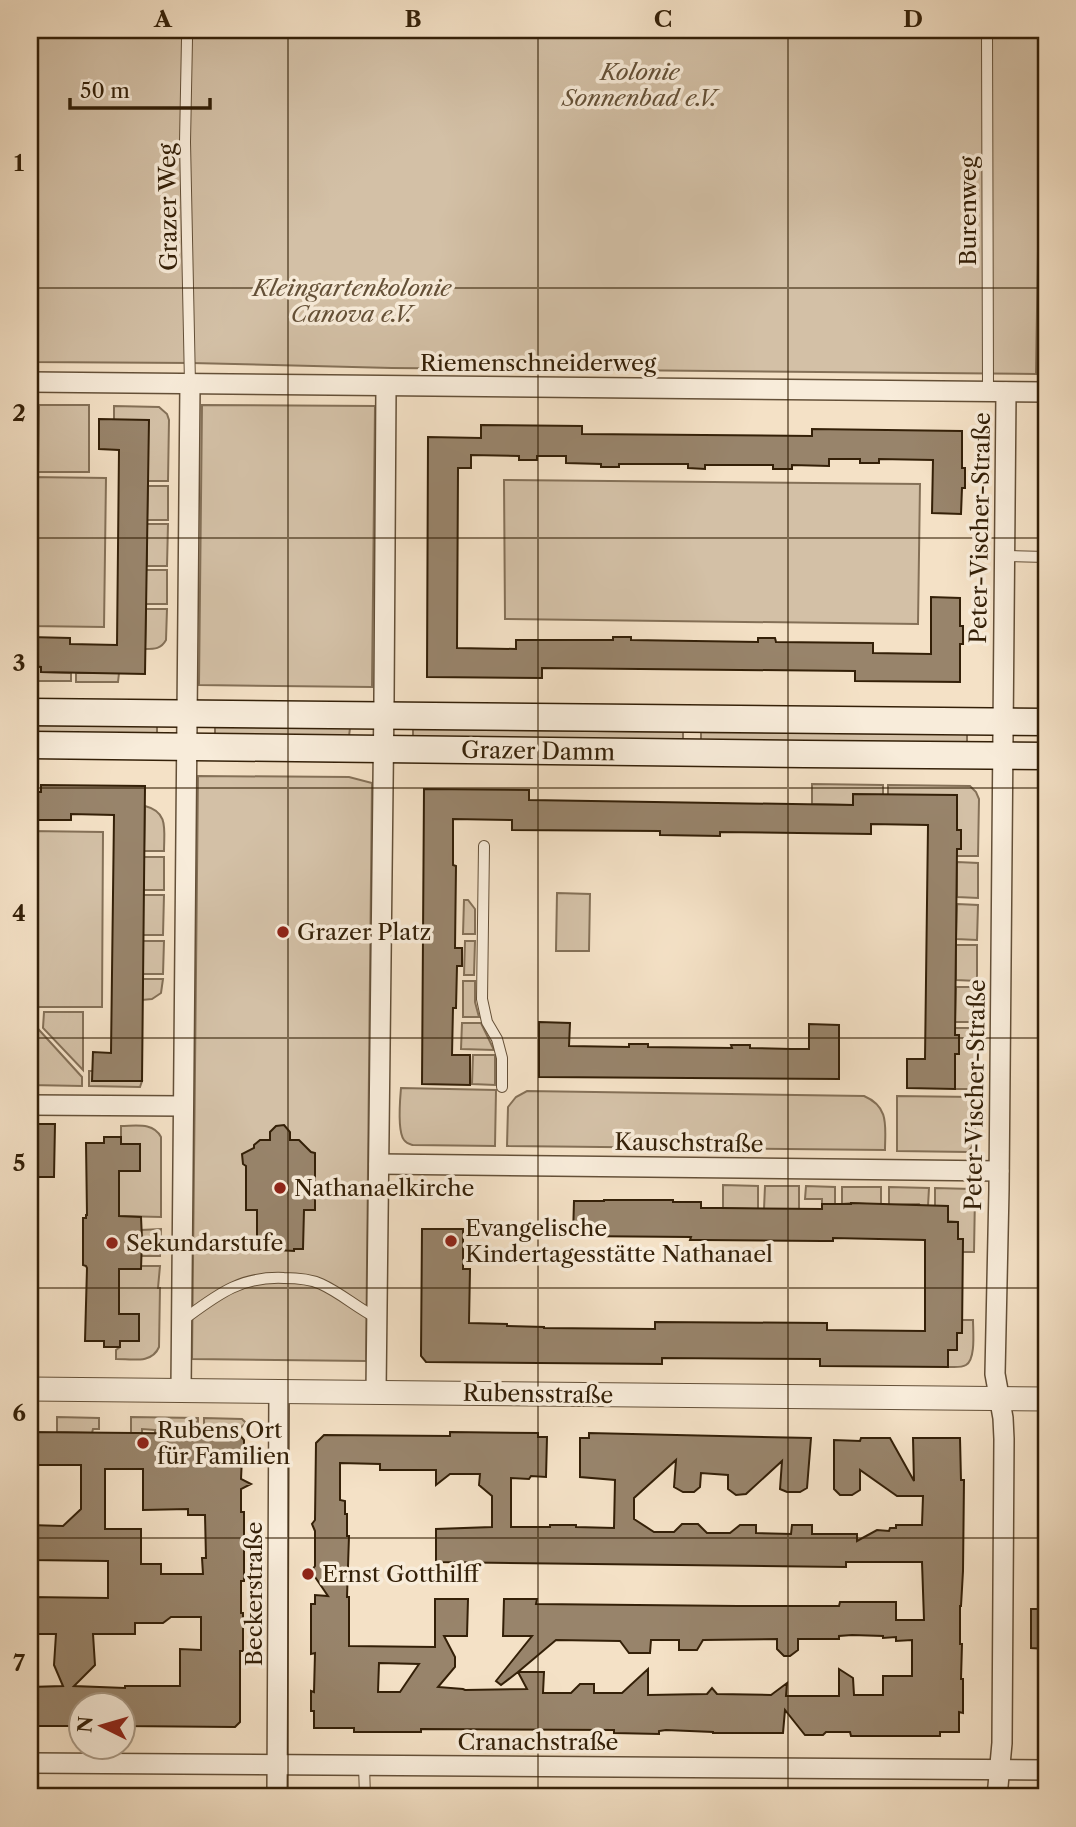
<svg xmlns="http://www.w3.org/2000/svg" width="1076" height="1827" viewBox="0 0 1076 1827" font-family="'Libre Caslon Text',serif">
	<rect width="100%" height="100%" fill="#f4e1c6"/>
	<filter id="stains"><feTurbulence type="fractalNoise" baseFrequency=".00286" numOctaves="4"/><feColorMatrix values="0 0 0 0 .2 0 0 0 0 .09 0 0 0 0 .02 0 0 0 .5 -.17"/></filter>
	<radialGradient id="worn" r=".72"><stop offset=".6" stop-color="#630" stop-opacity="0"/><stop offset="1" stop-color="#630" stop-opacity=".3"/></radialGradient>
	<g fill="#d3c0a6" stroke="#847057" stroke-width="2">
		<path d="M30,30H1046V248L1038,249L1036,374L392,368L191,363L30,362Z"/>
		<path d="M39,405H89V472H38Z"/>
		<path d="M202,405L375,406L372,687L199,685Z"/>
		<path d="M114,406L159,407L167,414L169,420L168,481H148L114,420Z"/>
		<path d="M1046,418V546H1038L1039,427Z"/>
		<path d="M30,477L106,478L104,627L30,626Z"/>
		<path d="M504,480L920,484L918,624L505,619Z"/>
		<path d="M148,486H168V520H147Z"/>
		<path d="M147,524H168L167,566H147Z"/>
		<rect x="146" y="570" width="21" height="34"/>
		<path d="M146,609H167L166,640C161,649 155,649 145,649Z"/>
		<path d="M30,666L41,667L42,672L71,673V681H30Z"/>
		<path d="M76,673H119L118,682H76Z"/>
		<path d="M30,725L157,726V734L30,733Z"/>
		<path d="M215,727L350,728L349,736L215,735Z"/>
		<path d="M413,729L683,732V740L413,737Z"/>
		<path d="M701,732L967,734V743L701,740Z"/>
		<path d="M198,776L349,777L372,783L366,1361L192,1359Z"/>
		<path d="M812,784L883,785V795H853V805L812,804Z"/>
		<path d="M888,785L970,786L976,792L979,799L978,856H957V849H961V831L957,830V795H888Z"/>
		<path d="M145,806C169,812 164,830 164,851H144Z"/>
		<path d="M30,831L103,832L102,1007H30Z"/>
		<rect x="144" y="857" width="20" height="33"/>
		<path d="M957,862L978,863V898L957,897Z"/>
		<path d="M557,893L590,894L589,951H556Z"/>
		<path d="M143,895H164L163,935H143Z"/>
		<path d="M464,900H468L475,909V934H463Z"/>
		<path d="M957,904L978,905L977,940L956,939Z"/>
		<path d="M143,941H164L163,974H143Z"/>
		<path d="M465,941H475L474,975H464Z"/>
		<path d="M956,945H977V981L956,980Z"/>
		<path d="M143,979H163L161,993L152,999L142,1000Z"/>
		<path d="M463,981H475V1002L479,1017H463Z"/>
		<path d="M956,987H977L976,1022H955Z"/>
		<path d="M44,1012H83V1070L43,1028Z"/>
		<path d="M30,1020L82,1077V1086L30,1085Z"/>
		<path d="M462,1023H481L494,1050L461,1049Z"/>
		<path d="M955,1028H976L975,1089H955V1054H959V1036L955,1035Z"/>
		<path d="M473,1055H495V1085L472,1084Z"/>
		<path d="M89,1071H93V1081H142L140,1087L89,1086Z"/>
		<path d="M401,1088L496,1090L495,1146L413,1145C409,1144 407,1144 404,1140C397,1131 400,1100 401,1088Z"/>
		<path d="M527,1091L864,1096C890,1107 885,1127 885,1150L507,1146L508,1107L516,1097Z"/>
		<path d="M897,1096L975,1097V1142L968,1152L897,1151Z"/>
		<path d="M121,1126C136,1126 153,1122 161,1137V1217L119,1216V1171H140V1144H121Z"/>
		<path d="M723,1185L758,1186V1209L723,1208Z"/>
		<path d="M765,1186H799V1209H764Z"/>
		<path d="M806,1186L835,1187V1204H822V1199H805Z"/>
		<path d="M842,1187H881V1205L852,1203L842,1204Z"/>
		<path d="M889,1187L929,1188L928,1206H920L919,1204L889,1205Z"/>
		<path d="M935,1188L972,1189L975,1195L974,1252H962L963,1239H958V1222L948,1221V1207L935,1206Z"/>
		<path d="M161,1229L160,1256H141V1230Z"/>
		<path d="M141,1266H160L158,1288H160L159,1347C152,1364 132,1359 116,1359V1350L120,1347V1341H139V1314H119V1269Z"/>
		<path d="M962,1320H973C973,1331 976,1359 966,1365C961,1368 954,1367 948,1367V1350H957V1333H962Z"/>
		<path d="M57,1417L99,1418V1429H93L92,1433L57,1432Z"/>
		<path d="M131,1417L198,1418V1422L191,1423V1434L155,1433V1430L142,1429V1433H131Z"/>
		<path d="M204,1418L242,1419L246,1423L233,1434H204Z"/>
		<path d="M1018,1790L1046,1791V1797H1018Z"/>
	</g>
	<g fill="#98846b" stroke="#342008" stroke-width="2" fill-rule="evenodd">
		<path d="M99,419L149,420L145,674L41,672V667L30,666V637L70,638V644L117,645L119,450L99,449Z"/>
		<path d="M481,425L582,426V434L812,436V429L962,431V468H965V488H962L961,514L932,513L933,460L879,459V463H860V459H829V466L792,465V469H773V465H705V469L688,468V464H619V467H601V464L566,463V456H537V460H519V456L471,455V468H458L457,648L516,649V640H613V637H631V640L758,642V638H775L776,642L873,643V653L931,654V597L960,598V626H963V644H960V682L855,681V671L542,668V678L427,677L428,437L481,438Z"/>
		<path d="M41,785L145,786L142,1081H92L93,1052L111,1053L114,815L71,814V820H30V792H41Z"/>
		<path d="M424,789L529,790V800L853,805V794L957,795V830H961V849H957L955,1035H959V1054H955V1089L907,1088V1059H925L928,825L871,824V834L720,832V836L660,835V831L512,830V820L453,819V865L456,866L455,948H462V966H457L456,1008H453L452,1055H470V1085L422,1084Z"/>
		<path d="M539,1022L570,1023L569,1046L629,1047V1044H648V1047L732,1048L731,1045H750V1048L791,1049H809V1024L839,1025V1079L539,1077Z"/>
		<path d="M30,1124H55L54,1177H30Z"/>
		<path d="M284,1125L290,1132V1140H299L311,1152L315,1153V1210H304L303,1249H294V1251L257,1249V1210H246V1166L243,1164L242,1154L254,1148V1145L260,1140H270V1132L276,1126Z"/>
		<path d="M104,1137H121V1144H140V1171H119V1216L141,1217L142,1239L141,1269H119V1314H139V1341H120V1347H104V1341H85L87,1268L86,1266L83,1265V1218H86V1215H87L86,1143H104Z"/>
		<path d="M604,1200H673V1202H701V1208H719L822,1209V1204H851V1203L948,1206V1222H958V1239H963L962,1333H957V1350H948V1367L820,1366V1359L662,1358V1364L426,1362L421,1356L422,1229H463V1269H470L469,1323L507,1324V1326L544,1327V1328L655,1329V1322L827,1323V1330L925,1331V1240L833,1238V1241H822L701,1240H690L691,1237L573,1236L574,1201H604Z"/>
		<path d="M30,1432L239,1434L244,1440V1456L242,1457L241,1479L251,1484L241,1489V1512H244V1581H241V1613H243V1651H240V1722L235,1727L122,1726V1704H80V1726H30V1687L63,1686L54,1665L56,1634H30V1597L108,1598V1561L30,1560V1525L63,1526L81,1509V1465H30ZM105,1469H143V1510L188,1509V1515H205L206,1558H202L203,1574H161V1564H141V1529H105ZM171,1617H201V1650L180,1649V1686H125V1688L74,1686L95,1665L93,1634H135V1623H163Z"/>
		<path d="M450,1432L538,1433V1437H547L546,1477L531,1476L529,1479L511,1478V1527H550V1525H576V1527L614,1528L615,1480L580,1477V1438H589V1433L811,1438L807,1488L800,1492H787L780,1489L782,1461L746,1494L736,1495L728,1489V1475L701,1473L700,1487L694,1492H683L674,1487L676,1460L634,1498V1519L654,1532H674L682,1524H698L707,1533H730L740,1525H756V1533L791,1534L792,1525H812V1534H857V1541L877,1530L889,1531L890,1528H896V1525H922L923,1496H897L860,1470V1490L852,1495H840L834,1489V1440L860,1441L861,1438H890L914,1481L913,1438H960L961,1480H964L963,1571L961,1606H960V1644H962L961,1679H963V1713L959,1712V1732H940V1736H851L850,1732H826L823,1735H805L785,1710L783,1733H713V1732L666,1730L659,1731V1734L614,1733V1730L421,1729V1732H354V1728H314V1711H311V1691L314,1692L315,1653L311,1654V1604H315V1595L328,1596L311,1571L315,1566V1531L312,1524L315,1520L316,1443L324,1435L450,1436ZM340,1463L380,1464V1470H436V1485L450,1474H480L479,1485L492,1496V1527L436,1529V1562L846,1567V1562H922L924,1620H896V1602H840L839,1606H738L536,1604L537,1599H504L503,1636H532L496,1681L501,1685L518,1672L527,1689L465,1690L463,1689L438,1687L455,1667V1657L444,1636H467L468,1599H435V1647L349,1646V1597H347L349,1536H347V1514H345V1501L340,1500ZM852,1635L883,1636V1638L896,1637V1641L912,1640V1676H883V1695H854L853,1678L839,1669V1696H786L787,1683L771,1695L717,1694L712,1688L707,1694L648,1695V1669L622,1693H594V1684H580L571,1693H543L544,1672H518L556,1640L620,1641L629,1653H650L651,1640H679V1650H697L703,1640L777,1639V1649L784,1656H790L798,1650V1639H839V1636ZM379,1663L419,1664L400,1692H378Z"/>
		<path d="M1031,1609H1046V1649L1031,1648Z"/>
	</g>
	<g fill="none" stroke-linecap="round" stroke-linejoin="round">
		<g stroke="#645038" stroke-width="12">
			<g id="service">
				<path d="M185,30L187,39L185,142L190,384"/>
				<path d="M987,30L988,391"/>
				<path d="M1004,556L1046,557"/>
				<path d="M484,846L482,999L487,1022L497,1039L502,1058V1087"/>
				<path d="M183,1320C217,1295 240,1276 284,1278C297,1278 310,1279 321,1284C341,1293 357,1308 377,1318"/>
				<path d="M364,1765L365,1797"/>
			</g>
		</g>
		<g stroke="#645038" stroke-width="22">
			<g id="minor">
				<path d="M30,382L1046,392"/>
				<path d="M30,1105L183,1106"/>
				<path d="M379,1164L999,1171"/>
				<path d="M181,1390L190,384"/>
				<path d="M376,1392L384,699L386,387"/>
				<path d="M30,1763L1046,1770"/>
				<path d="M277,1797L279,1391"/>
				<path d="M997,1797L1002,1743L1004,1439L1003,1418L995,1374L999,1189L1006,392"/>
			</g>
		</g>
		<g stroke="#645038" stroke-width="25">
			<path id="tertiary" d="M30,1389L1046,1399"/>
		</g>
		<g stroke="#342008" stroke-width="29">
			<g id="secondary">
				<path d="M30,712L1046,722"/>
				<path d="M30,745L805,754L1046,756"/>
			</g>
		</g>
		<use href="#service" stroke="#f8ecda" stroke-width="10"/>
		<use href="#minor" stroke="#f8ecda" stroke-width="19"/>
		<use href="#tertiary" stroke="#f8ecda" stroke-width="23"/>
		<use href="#secondary" stroke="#f8ecda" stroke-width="26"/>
	</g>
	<path fill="none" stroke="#342008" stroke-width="2" stroke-opacity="0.55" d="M288,30V1797M538,30V1797M788,30V1797M30,288H1046M30,538H1046M30,788H1046M30,1038H1046M30,1288H1046M30,1538H1046"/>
	<g fill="#8f2418" stroke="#f8ecda" stroke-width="2.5">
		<circle cx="283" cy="932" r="7"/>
		<circle cx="280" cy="1188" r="7"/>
		<circle cx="451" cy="1241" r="7"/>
		<circle cx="112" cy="1243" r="7"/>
		<circle cx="143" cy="1443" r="7"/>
		<circle cx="308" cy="1574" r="7"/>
	</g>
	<g text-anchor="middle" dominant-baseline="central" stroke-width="7" stroke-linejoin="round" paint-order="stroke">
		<g font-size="23" font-style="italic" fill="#645037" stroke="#f8ecda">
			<text x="640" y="72">Kolonie<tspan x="640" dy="26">Sonnenbad e.V.</tspan></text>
			<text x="352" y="288">Kleingartenkolonie<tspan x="352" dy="26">Canova e.V.</tspan></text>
		</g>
		<g font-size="23" fill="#342008" stroke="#f8ecda">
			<text transform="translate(168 207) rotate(-91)">Grazer Weg</text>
			<text transform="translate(968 211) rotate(-90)">Burenweg</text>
			<text x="538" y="363">Riemenschneiderweg</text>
			<text transform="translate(980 528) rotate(-89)">Peter-Vischer-Straße</text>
			<text transform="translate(538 751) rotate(1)">Grazer Damm</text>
			<text transform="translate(975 1095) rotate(-89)">Peter-Vischer-Straße</text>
			<text transform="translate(689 1143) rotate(1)">Kauschstraße</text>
			<text transform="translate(538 1394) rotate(1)">Rubensstraße</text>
			<text transform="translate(254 1594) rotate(-90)">Beckerstraße</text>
			<text x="538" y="1742">Cranachstraße</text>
		</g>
		<g font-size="23" fill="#342008" stroke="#f8ecda" text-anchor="start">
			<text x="297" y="932">Grazer Platz</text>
			<text x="294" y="1188">Nathanaelkirche</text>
			<text x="465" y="1228">Evangelische<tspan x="465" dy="26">Kindertagesstätte Nathanael</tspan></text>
			<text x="126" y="1243">Sekundarstufe</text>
			<text x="157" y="1430">Rubens Ort<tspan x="157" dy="26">für Familien</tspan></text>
			<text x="322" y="1574">Ernst Gotthilff</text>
		</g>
	</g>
	<rect width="1076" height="1827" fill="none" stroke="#f4e1c6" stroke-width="77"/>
	<g transform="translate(102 1726) rotate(275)"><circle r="33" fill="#f8ecda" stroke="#aa9a86" stroke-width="2"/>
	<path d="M0-5L12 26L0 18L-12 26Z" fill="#8f2418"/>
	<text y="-10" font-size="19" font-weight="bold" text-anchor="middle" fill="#342008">N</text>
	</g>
	<path d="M70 98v10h140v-10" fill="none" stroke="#342008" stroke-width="3.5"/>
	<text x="80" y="98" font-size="21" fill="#342008" stroke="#f8ecda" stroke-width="5" paint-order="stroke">50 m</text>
	<rect x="38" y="38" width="1000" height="1750" fill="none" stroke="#342008" stroke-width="2.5"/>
	<g font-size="23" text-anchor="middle" font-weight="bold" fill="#342008">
		<text x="163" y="27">A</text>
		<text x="413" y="27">B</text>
		<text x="663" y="27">C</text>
		<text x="913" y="27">D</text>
		<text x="19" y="171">1</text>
		<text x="19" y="421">2</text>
		<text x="19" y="671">3</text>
		<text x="19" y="921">4</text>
		<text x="19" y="1171">5</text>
		<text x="19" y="1421">6</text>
		<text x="19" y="1671">7</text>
	</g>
	<rect width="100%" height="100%" filter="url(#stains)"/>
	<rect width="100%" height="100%" fill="url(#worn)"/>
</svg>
